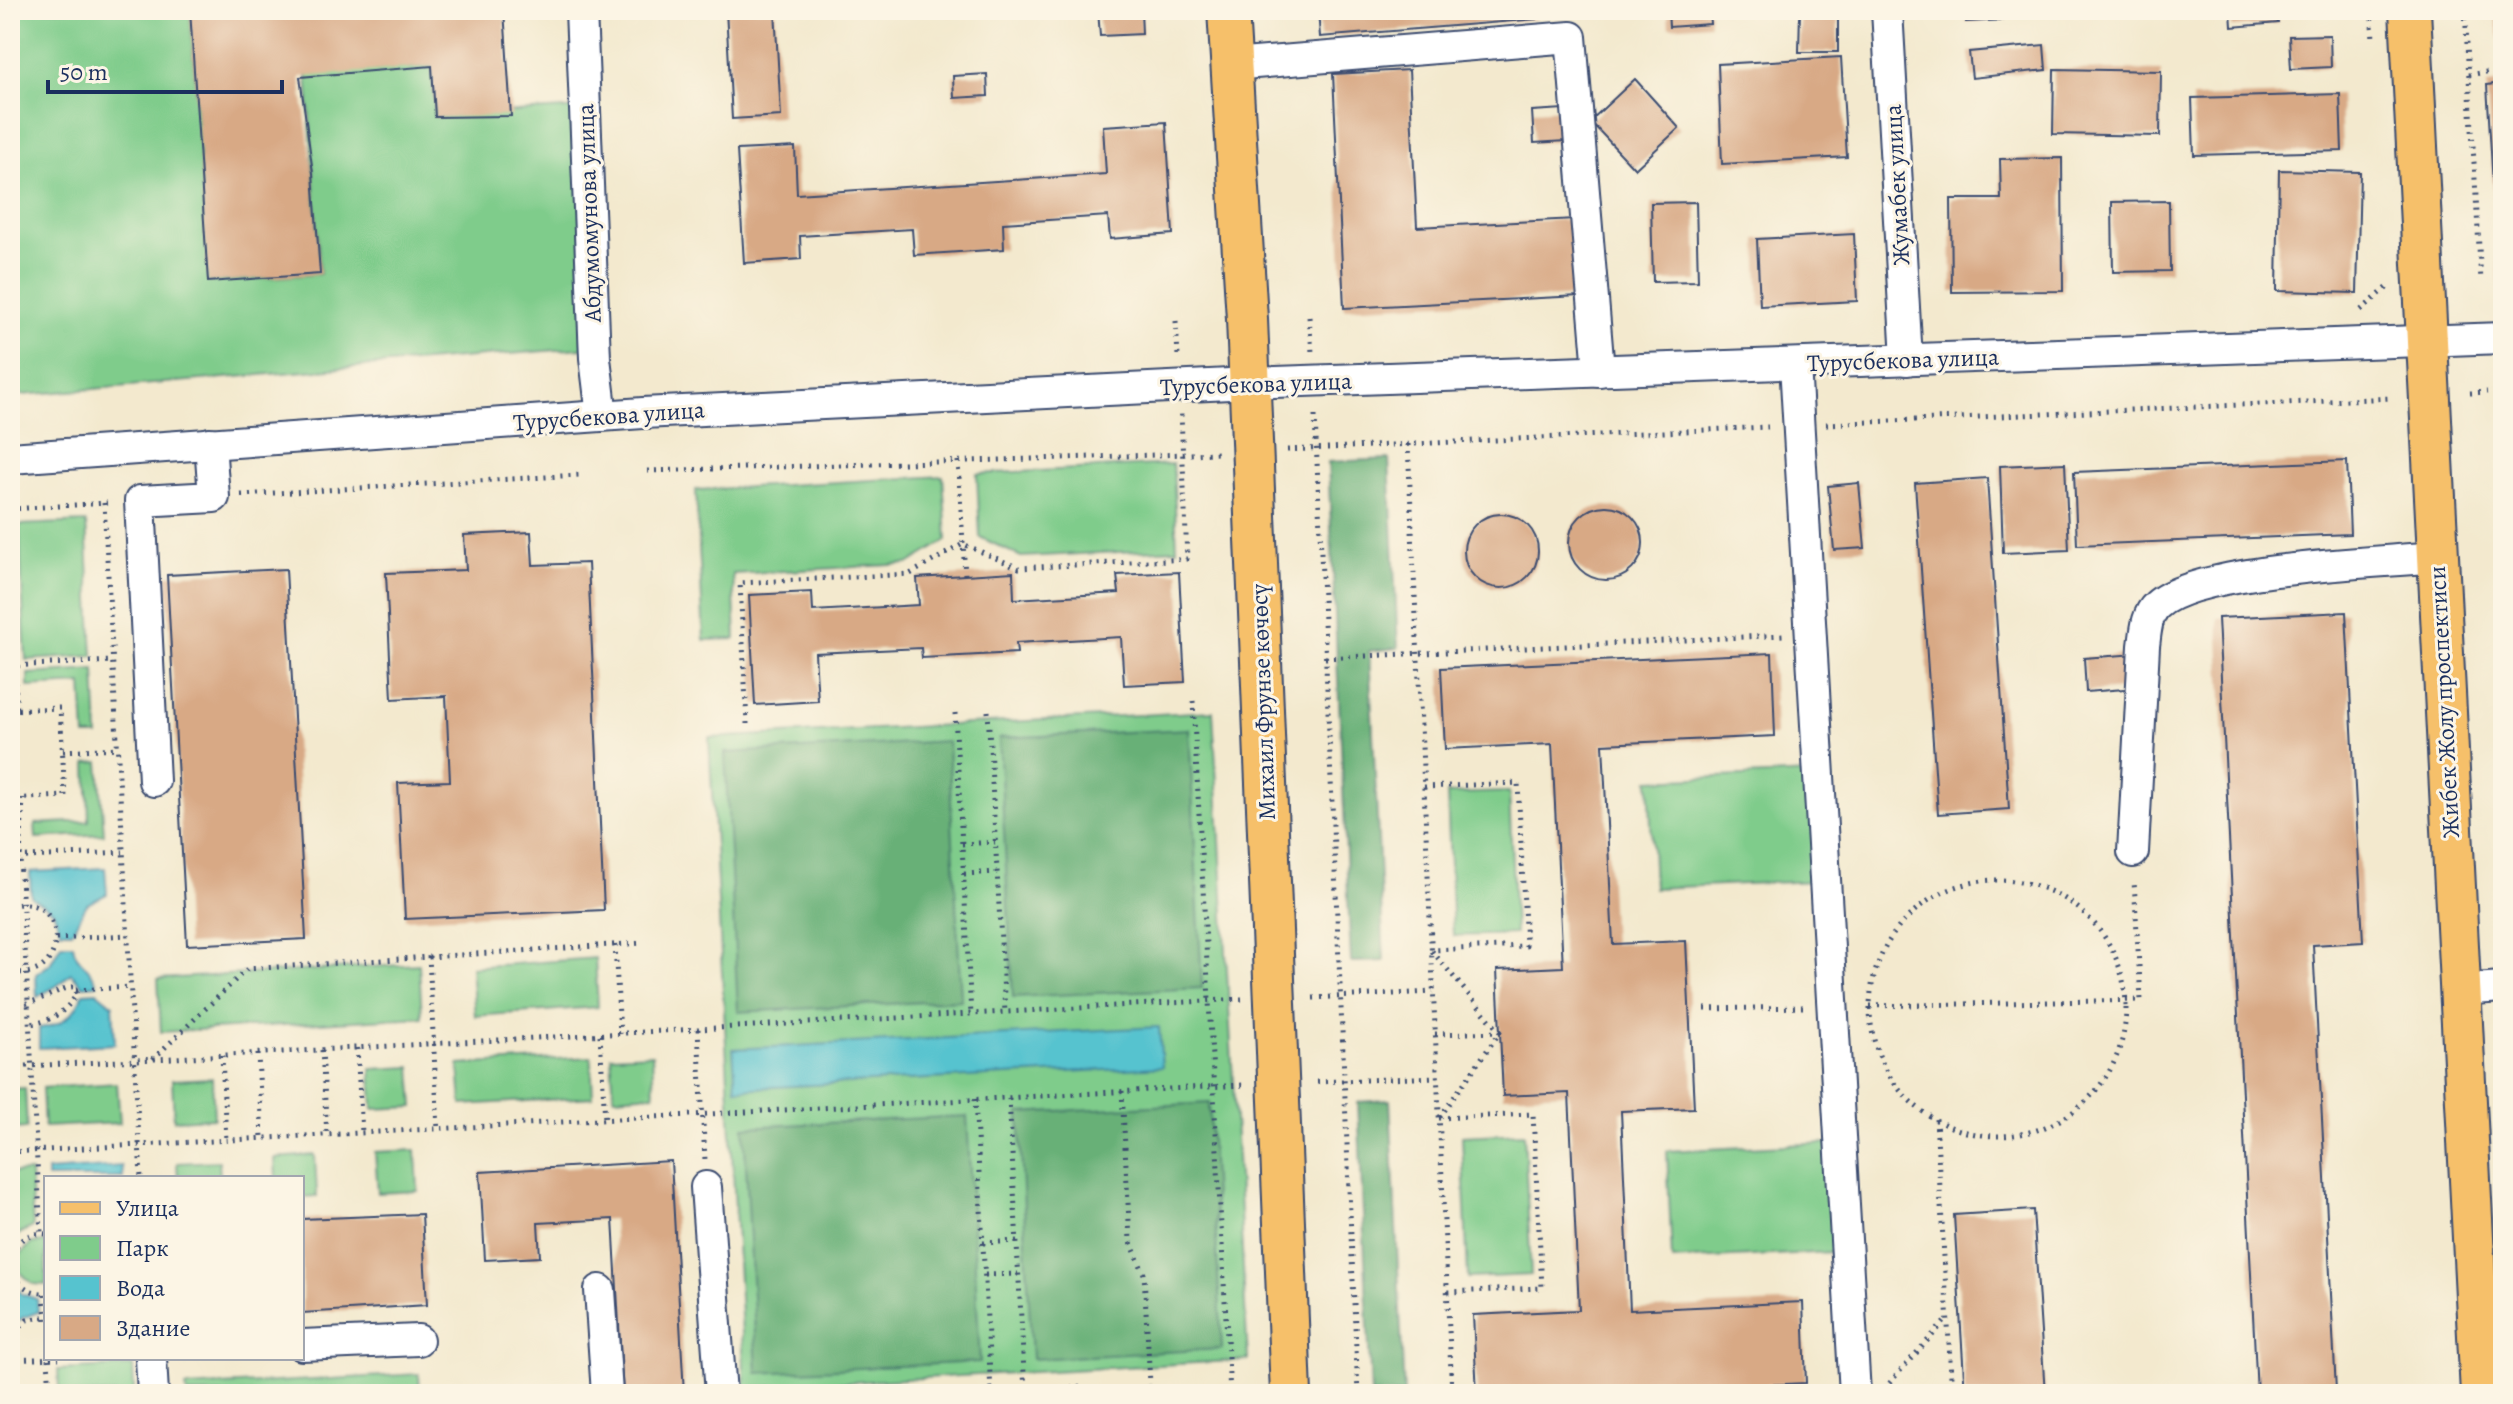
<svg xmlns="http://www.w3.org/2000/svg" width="2513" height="1404" viewBox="0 0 2513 1404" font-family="Alegreya,serif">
	<rect width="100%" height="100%" fill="#fcf5e5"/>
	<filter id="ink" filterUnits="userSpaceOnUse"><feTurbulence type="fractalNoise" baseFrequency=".0125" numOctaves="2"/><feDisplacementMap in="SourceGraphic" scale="16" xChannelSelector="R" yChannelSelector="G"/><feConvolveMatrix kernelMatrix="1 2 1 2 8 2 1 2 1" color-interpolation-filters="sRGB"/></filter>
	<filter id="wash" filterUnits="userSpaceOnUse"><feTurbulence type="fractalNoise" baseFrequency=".006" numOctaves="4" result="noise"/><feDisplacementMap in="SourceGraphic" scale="32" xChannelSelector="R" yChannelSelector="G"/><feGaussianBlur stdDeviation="1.8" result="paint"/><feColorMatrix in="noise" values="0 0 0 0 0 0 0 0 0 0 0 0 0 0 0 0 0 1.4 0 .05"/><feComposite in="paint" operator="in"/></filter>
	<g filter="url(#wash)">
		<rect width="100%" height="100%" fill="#f3e9ce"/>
		<g fill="#7fcc8b" stroke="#4d7e74" stroke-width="2">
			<path d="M10,10H190L209,282L320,274L307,74L432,66L435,117L581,108L592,347L10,396Z"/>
			<path d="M1173,464L1177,549L1021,557L980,537L977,474Z"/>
			<path d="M943,476L947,540L908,564L733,574L736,639L704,640L696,490Z"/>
			<path d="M86,522L93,656L26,660L19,525Z"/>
			<path d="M95,670L98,736H85L82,684L28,687V674Z"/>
			<path d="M1213,711L1248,1360L745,1388L709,738Z"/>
			<path d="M99,762L104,834L36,838L35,824L89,821L87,763Z"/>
			<path d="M1811,773L1816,881L1654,888L1649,780Z"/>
			<path d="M1509,792L1515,934L1453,936L1447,794Z"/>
			<path d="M595,958L598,1007L475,1016L471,967Z"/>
			<path d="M419,964L422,1017L161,1032L158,979Z"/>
			<path d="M652,1054L654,1094L614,1097L611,1056Z"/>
			<path d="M591,1057L593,1097L462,1105L459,1065Z"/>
			<path d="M411,1067L414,1107L373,1109L371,1069Z"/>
			<path d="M212,1078L214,1118L174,1120L172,1080Z"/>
			<path d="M117,1083L120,1123L44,1127L42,1088Z"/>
			<path d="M25,1088L27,1128L10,1129V1089Z"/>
			<path d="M1524,1133L1531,1275L1468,1278L1462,1136Z"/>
			<path d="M1829,1143L1834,1252L1672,1260L1667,1151Z"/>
			<path d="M416,1150L418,1191L378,1193L375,1152Z"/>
			<path d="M315,1155L317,1196L302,1197V1178H276L275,1158Z"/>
			<path d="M219,1161L220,1178H178L177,1163Z"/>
			<path d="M30,1172L33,1227L19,1234L10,1244V1173Z"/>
			<path d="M46,1242V1285L33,1284L20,1272V1255L32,1243Z"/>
			<path d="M133,1366L134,1394H71L59,1388L58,1370Z"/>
			<path d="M419,1374L420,1394H187L186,1387Z"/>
		</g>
		<g fill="#67b077" stroke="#41706a" stroke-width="2">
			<path d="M1389,459L1398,648L1369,651L1384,961L1351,962L1328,462Z"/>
			<path d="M1189,729L1202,988L1013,997L999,738Z"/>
			<path d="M948,741L961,1000L738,1012L725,753Z"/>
			<path d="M1390,1100L1404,1394H1371L1358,1102Z"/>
			<path d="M1209,1103L1222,1349L1032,1359L1019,1113Z"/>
			<path d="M967,1116L980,1362L757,1373L744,1127Z"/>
		</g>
		<g fill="#56c3cf" stroke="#387996" stroke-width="2">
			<path d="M105,868L107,894L87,904L72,931H61L53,911L31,897L30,872Z"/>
			<path d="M61,944H73C74,962 93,967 97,985L83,986L71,973L58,985L37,997L36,974L50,964Z"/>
			<path d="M97,992L113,1005L115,1044L39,1048V1028C61,1026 76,1015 83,993Z"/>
			<path d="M1159,1027L1162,1067L736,1089L733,1049Z"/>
			<path d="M122,1166L123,1178H47V1171Z"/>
			<path d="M10,1281L22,1294L37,1299L38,1312L22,1318L10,1329Z"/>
		</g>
		<g id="blocks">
			<g fill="#d8a985">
				<path d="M190,10H504L511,116L435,117L432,66L300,77L313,173L320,274L208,282Z"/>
				<path d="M726,10H775L781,116L732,119Z"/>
				<path d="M947,10H982L983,14L947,16Z"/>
				<path d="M1098,10H1141L1142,34L1100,36Z"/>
				<path d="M1318,10H1536L1537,19L1320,37Z"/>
				<path d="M1668,10H1709L1710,24L1669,27Z"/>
				<path d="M1800,10H1838V52H1799Z"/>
				<path d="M1965,10H2003L2004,20L1966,22Z"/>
				<path d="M2231,10H2276L2278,23L2232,27Z"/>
				<path d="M2493,10H2503V48H2502Z"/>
				<path d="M2330,35L2331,67L2291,69L2289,36Z"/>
				<path d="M2044,45L2046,70L1972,78L1969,52Z"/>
				<path d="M1841,57L1847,157L1722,164L1718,64Z"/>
				<path d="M2054,69L2161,71L2160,136L2053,134Z"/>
				<path d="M1409,70L1417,227L1576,219L1580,296L1344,308L1333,74Z"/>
				<path d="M987,74L988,96L954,98L953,76Z"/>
				<path d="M1635,79L1679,128L1635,169L1590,121Z"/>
				<path d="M2503,83V286H2499L2487,85Z"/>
				<path d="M2340,94L2342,151L2194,155L2192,98Z"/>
				<path d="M1564,109L1566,141L1534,143L1532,111Z"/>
				<path d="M1166,122L1173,234L1110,239L1108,216L1003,223L1004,249L914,255L912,229L800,236L801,259L744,263L737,150L795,147L797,194L1106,174L1103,126Z"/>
				<path d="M2062,158L2063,291L1952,292L1951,199H2001L2000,159Z"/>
				<path d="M2279,170L2360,172L2357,293L2277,291Z"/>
				<path d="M2169,201L2170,271L2113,272L2112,202Z"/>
				<path d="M1696,202L1698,281L1653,282L1651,203Z"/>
				<path d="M1854,234L1857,301L1760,306L1757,239Z"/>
				<path d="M2347,461L2350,534L2077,545L2074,472Z"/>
				<path d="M2065,463L2069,550L2003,553L2000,466Z"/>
				<path d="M1987,478L2009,809L1938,814L1915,483Z"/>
				<path d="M1859,483L1865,548L1834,550L1828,486Z"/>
				<circle cx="1606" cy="543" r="37"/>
				<circle cx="1501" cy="551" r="37"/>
				<path d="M531,532L533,565L588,563L604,910L405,919L398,783L450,781L446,696L392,699L386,573L466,570L464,535Z"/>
				<path d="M286,569L306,939L187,945L167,575Z"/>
				<path d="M1013,572L1014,599L1119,593L1117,575L1179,572L1185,682L1124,685L1121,637L1016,643L1017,653L922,658L921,648L815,653L818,701L755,705L749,595L812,592L813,611L919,605L917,578Z"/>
				<path d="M2346,612L2363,942L2313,945L2336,1391L2257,1394L2218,618Z"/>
				<path d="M1772,653L1775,736L1603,744L1613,944L1686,941L1694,1108L1621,1111L1630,1310L1803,1302L1806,1383L1566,1394H1477L1473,1315L1579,1310L1569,1093L1503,1096L1500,1032L1497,970L1563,967L1552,744L1445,749L1441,668Z"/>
				<path d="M2136,654L2138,688L2086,692L2084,658Z"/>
				<path d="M671,1161L684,1394H623L613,1219L538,1223L540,1257L485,1260L480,1172Z"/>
				<path d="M2033,1210L2045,1394H1965L1954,1215Z"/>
				<path d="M422,1214L427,1305L302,1313V1219Z"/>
			</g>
		</g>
	</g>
	<g filter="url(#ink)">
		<use href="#blocks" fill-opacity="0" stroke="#3b4b6f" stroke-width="2"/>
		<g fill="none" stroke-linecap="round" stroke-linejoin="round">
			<g stroke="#3b4b6f" stroke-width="34">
				<g id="minor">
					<path d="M581,10L595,358L602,416"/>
					<path d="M1887,10L1907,360"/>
					<path d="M1231,65L1571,37L1599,371"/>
					<path d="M1795,364L1855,1394"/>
					<path d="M10,458L643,413L1250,383L2503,338"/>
					<path d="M154,781L140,501L214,497L210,443"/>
					<path d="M2133,852L2144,646C2146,632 2146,615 2157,605C2197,568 2377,563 2436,557"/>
					<path d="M2459,990L2503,987"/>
					<path d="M706,1187L721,1394"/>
					<path d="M600,1290L607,1394"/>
					<path d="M302,1345L418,1340"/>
					<path d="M151,1358L153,1394"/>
				</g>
			</g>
			<g stroke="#3b4b6f" stroke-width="44">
				<g id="major">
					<path d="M1228,10L1247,319L1291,1394"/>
					<path d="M2410,10L2481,1394"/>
				</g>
			</g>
			<g stroke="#3b4b6f" stroke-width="5" stroke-dasharray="2 6" stroke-linecap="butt">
				<path d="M2371,10L2373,39"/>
				<path d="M2465,10L2481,281"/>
				<path d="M2469,75L2503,69"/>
				<path d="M2361,310L2388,287"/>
				<path d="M1309,317L1312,352"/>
				<path d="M1176,321L1178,356"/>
				<path d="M2470,393L2487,392"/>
				<path d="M1315,416L1358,1394"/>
				<path d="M1826,424L2393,398"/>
				<path d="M1408,444L1452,1394"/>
				<path d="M1287,450L1768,427"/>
				<path d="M958,461L965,575"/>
				<path d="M647,471L1220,453"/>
				<path d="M241,495L579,475"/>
				<path d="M104,503L141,1178"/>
				<path d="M10,509L107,503"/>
				<path d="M10,610L17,710"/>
				<path d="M1325,658L1784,635"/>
				<path d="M10,666L113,661"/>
				<path d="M1193,701L1230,1394"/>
				<path d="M10,710L60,708L65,796L10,799"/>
				<path d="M988,711L1005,1012"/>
				<path d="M955,713L971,1015"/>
				<path d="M747,724L740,583L910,574L963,544L1019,568L1187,559L1181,414"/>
				<path d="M63,751L118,748"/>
				<path d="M1424,787L1518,783L1526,946L1431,950"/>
				<path d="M23,798L20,858L41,1233"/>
				<path d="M962,844L995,842"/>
				<path d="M10,858L123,852"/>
				<path d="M964,874L997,872"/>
				<circle cx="1998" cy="1008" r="128"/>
				<path d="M10,906C71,889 70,987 10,971"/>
				<path d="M56,939L128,935"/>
				<path d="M615,945L620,1034"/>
				<path d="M1432,951L1500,1032L1440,1117"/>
				<path d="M429,956L438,1129"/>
				<path d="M76,990L131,987"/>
				<path d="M1313,998L1433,992"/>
				<path d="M10,1005C37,1006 64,985 74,987L77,994C65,1012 51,1022 29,1024"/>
				<path d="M1870,1006L2141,1000L2134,881"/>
				<path d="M1705,1009L1804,1007"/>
				<path d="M698,1029L705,1160"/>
				<path d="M1435,1034L1499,1032"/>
				<path d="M600,1035L605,1120"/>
				<path d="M357,1048L362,1133"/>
				<path d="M322,1050L327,1135"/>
				<path d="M258,1054L262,1138"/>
				<path d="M222,1055L226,1141"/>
				<path d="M153,1059L247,969L642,943"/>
				<path d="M10,1067L1242,999"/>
				<path d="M1317,1082L1437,1077"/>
				<path d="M1122,1091L1130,1240L1144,1274L1150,1384"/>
				<path d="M1009,1098L1025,1391"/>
				<path d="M975,1099L991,1392"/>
				<path d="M1439,1118L1533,1114L1542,1288L1448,1292"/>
				<path d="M1936,1119L1952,1394"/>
				<path d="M10,1152L1243,1085"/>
				<path d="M46,1234C1,1228 0,1294 46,1293"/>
				<path d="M983,1243L1017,1241"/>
				<path d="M985,1275L1018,1274"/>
				<path d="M44,1294L46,1322"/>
				<path d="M10,1338L27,1320L46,1316"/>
				<path d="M48,1359L50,1394"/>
				<path d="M10,1360L59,1358"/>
				<path d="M10,1374L31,1394"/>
				<path d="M1884,1389L1947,1319"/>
				<path d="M958,1394L1085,1387"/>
			</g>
			<use href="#minor" stroke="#fff" stroke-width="30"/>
			<use href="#major" stroke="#f6c06b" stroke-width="40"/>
		</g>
	</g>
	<g text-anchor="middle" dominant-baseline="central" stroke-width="6" stroke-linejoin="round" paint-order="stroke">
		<g font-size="24" fill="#1b2f5e" stroke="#fcf5e5">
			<text transform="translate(1897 185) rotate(-93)">Жумабек улица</text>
			<text transform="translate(589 213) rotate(-92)">Абдумомунова улица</text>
			<text transform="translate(1903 360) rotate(-2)">Турусбекова улица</text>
			<text transform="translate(1256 384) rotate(-2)">Турусбекова улица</text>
			<text transform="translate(609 416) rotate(-4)">Турусбекова улица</text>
			<text transform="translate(1263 702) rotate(-92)">Михаил Фрунзе көчөсү</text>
			<text transform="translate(2444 702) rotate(-93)">Жибек Жолу проспектиси</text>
		</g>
	</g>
	<rect width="2513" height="1404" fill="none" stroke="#fcf5e5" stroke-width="40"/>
	<rect x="44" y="1176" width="260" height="184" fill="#fcf5e5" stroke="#a2a6af" stroke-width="2"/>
	<rect x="60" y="1202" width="40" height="12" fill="#f6c06b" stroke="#a2a6af" stroke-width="2"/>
	<text x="116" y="1216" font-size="24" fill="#1b2f5e">Улица</text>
	<rect x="60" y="1236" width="40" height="24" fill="#7fcc8b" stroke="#a2a6af" stroke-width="2"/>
	<text x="116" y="1256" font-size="24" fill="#1b2f5e">Парк</text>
	<rect x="60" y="1276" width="40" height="24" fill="#56c3cf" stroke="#a2a6af" stroke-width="2"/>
	<text x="116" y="1296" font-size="24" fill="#1b2f5e">Вода</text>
	<rect x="60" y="1316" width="40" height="24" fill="#d8a985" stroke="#a2a6af" stroke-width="2"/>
	<text x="116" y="1336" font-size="24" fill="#1b2f5e">Здание</text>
	<path d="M48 80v12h234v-12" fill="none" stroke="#1b2f5e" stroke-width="4"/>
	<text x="60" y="80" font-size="24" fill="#1b2f5e" stroke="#fcf5e5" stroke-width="6" paint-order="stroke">50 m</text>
</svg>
